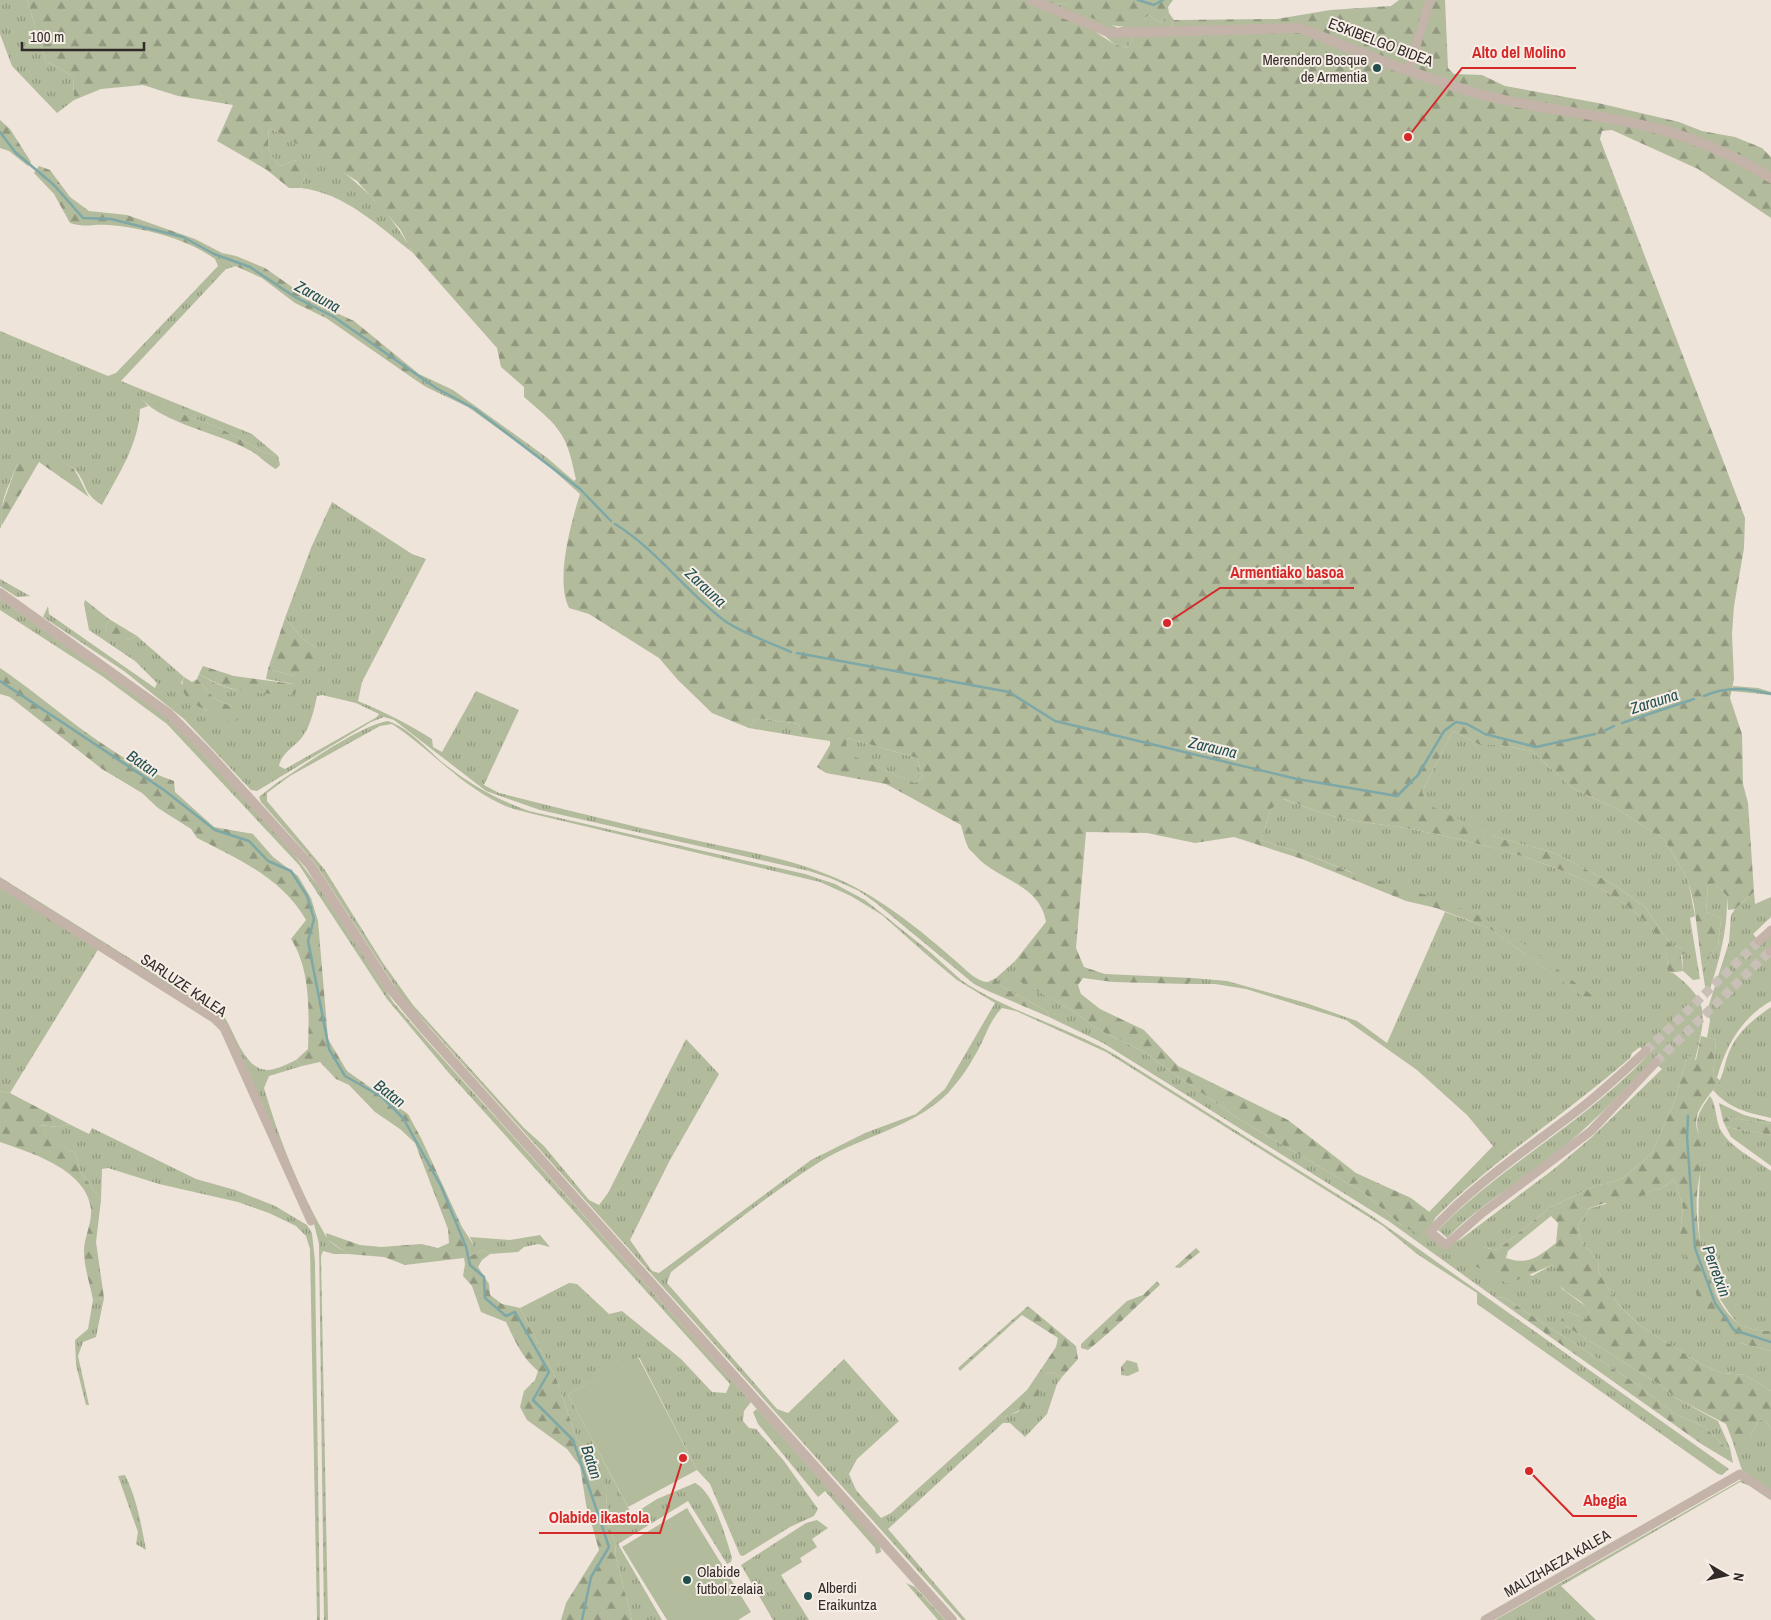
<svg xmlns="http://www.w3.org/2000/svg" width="1771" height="1620" viewBox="0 0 1771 1620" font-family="'Archivo Narrow',sans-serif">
	<defs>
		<pattern id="grass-tufts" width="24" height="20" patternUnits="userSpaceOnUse" patternTransform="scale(1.25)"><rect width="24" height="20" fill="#b2bb9c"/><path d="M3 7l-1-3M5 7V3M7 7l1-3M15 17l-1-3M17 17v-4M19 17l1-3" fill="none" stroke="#91987f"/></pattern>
		<pattern id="forest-firs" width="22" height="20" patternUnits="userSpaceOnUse" patternTransform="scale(1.25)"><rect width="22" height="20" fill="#b2bb9c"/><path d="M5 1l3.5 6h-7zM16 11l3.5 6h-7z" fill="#91987f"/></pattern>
	</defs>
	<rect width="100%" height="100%" fill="#eee4da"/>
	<g fill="url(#grass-tufts)" fill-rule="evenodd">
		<path d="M0,0H27L46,61L73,76L74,100L57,113L12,66L0,34Z"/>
		<path d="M1063,3L1118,28L1145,19L1149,15L1161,23L1169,13L1174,20L1171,25L1176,29L1116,31L1054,5Z"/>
		<path d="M1105,36L1134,37L1127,48L1114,44Z"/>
		<path d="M269,128C328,154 383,196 413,253C380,227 345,193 301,188L306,174L296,160L280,166C267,153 267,146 269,128Z"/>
		<path d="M222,253L236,256L231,264L236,266L226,269L121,381L252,434L278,456L263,452L220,428L143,400L148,406L140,409C139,444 118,475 102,505C82,492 89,488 77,472C63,454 36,462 17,464C12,478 5,491 2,506C0,514 4,522 0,529V331L108,376L116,373L218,266L215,259Z"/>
		<path d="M419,374L453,390L546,457L543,461L468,407L426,387L414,379Z"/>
		<path d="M332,502L412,554L426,559L362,682L358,701C385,712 408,724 432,739L433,747L442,752L476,691L519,710L484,785L499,793C563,809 626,825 690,839C738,850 791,858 836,878C882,898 920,930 957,962C965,969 977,982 988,982V991L974,984L876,903L859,891L830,878L809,871L540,810L486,791L394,720L384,717L371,722L257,791L251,790L184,719L124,671L43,617L48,606L49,614L155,688L157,683L135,661L89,630L84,604L85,600L109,619L105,630L127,640L137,636L184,677L181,683L205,710L222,715L232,707L214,698L197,679L199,674C235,696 254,694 294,684L266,679L268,669L294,676L316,648L302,638L285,618L311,548ZM322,695L356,703L379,714L377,717L285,769L279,766C281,753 295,747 303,736C311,724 314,710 317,696Z"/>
		<path d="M0,579L30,596L17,597L0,586Z"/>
		<path d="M0,599L163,715L184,734L290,849L318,886L393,1002L426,1040L751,1402L744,1411L743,1421L749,1428L756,1429L784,1461L818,1509L814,1516L790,1527L743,1556L740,1555L710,1484L697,1470L639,1357L568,1394L632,1515L657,1499L695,1483C714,1492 725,1536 732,1557L731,1562L727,1564L688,1501L618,1544L662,1620H632L616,1558L615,1542L607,1521L606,1489L591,1451L577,1440L556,1378L520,1308L569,1283L577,1284L609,1314L622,1311L681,1359L712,1392L726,1393L730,1384L448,1072L387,999L299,865L167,724L102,676L0,610Z"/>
		<path d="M1733,686L1758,688L1771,692V695L1731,691Z"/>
		<path d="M756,718L799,724L803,737L749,728Z"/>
		<path d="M388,721C411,729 428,751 447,766C473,786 498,800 529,811L805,874L835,884L865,900L930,952L927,955L882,915L851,896L820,882L529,813C519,810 508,808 499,803C458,783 429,748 392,724L380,726L290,776L267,793V801L325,870L383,963L413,1005L524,1128L544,1146L589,1200L599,1205L608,1193L686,1039L719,1074L670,1160L630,1240L652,1271L659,1273L811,1160L865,1133L916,1114L945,1089L995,1003L957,980H961C1006,1011 1065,1026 1114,1054L1372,1216L1729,1469L1722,1475L1718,1474L1477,1304V1293L1417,1254L1383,1226L1106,1052L1016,1011L1002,1008C988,1022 985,1040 974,1057C967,1070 955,1086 945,1096C911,1128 857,1138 818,1163C766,1196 719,1235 671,1272L667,1283L777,1409L788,1413L844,1359L899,1421L857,1459L849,1474L856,1490L881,1518L891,1513L994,1420L1018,1412L1046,1374L1052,1372L1062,1377L1057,1384L1047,1414L1025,1437L1010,1423H1003L888,1529L966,1620H962L400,994L315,863L261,802L259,797L274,785C300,768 360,725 388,721Z"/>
		<path d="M1453,731L1480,745H1500L1532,751L1572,788L1617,809L1664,839L1688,880L1695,916L1690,918L1700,979L1693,980L1683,971L1682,948L1671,945L1645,907L1613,884L1555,853L1496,837L1429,806L1422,792Z"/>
		<path d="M847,738L917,758L923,777L915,783L845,753Z"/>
		<path d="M1283,799C1301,805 1319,813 1337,817C1359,823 1383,824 1405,828C1476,841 1641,877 1666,954C1668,960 1668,967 1668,973H1673C1712,1002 1705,1017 1695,1060L1688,1056L1672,1108L1651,1154L1622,1179L1595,1186L1551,1207L1497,1250L1482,1247L1532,1276L1552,1265L1557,1269L1562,1289L1587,1307L1589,1312L1586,1319L1568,1312L1564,1325L1662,1386L1676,1398L1718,1421L1730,1448L1727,1449L1705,1427L1675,1414L1638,1385L1505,1298L1494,1297L1390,1222L1103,1043L1049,1017L1047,1011L1002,987L996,978L1015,961L1020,981L1072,1010L1097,1029L1142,1051L1239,1119L1364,1193L1401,1225L1428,1231L1447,1247L1461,1239L1554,1169L1592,1137L1662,1069L1652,1061C1620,1094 1589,1128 1552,1156C1517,1184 1478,1206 1447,1238L1438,1230C1502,1165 1585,1122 1647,1056L1640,1047L1632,1053L1630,1058C1567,1113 1495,1159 1436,1217L1428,1213L1493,1146L1467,1115L1417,1070L1346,1020L1246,989L1215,984H1188L1193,978L1227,981L1306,1003L1357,1021L1387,1043L1445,912L1489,928L1590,1001L1517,939L1311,856L1261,840L1271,809Z"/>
		<path d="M0,877L225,1018C236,1035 247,1077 274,1069C282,1067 289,1063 296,1060L302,1066L269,1076L264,1088C279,1139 300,1193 327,1238C330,1243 343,1250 348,1254H334L323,1251L321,1256L328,1620H324L319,1244L314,1224L227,1029L0,881Z"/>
		<path d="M1714,883L1727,896C1728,932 1718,964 1707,999L1702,967L1709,963V955L1718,947L1721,918L1706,912L1708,886Z"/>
		<path d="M0,886L99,948L10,1093L0,1091Z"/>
		<path d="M1754,892L1755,904L1771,897V917L1753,934L1757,939L1771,934V946L1767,950L1771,953V1001C1742,1017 1725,1047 1717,1078L1713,1075L1716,1040L1707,1038L1710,1020L1707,1011L1729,942L1731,915L1735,909Z"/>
		<path d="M1771,1007V1118C1748,1113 1728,1108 1713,1090C1725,1077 1723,1065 1730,1050C1738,1031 1755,1018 1771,1007Z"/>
		<path d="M1710,1096C1717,1106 1715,1118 1720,1129C1729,1147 1755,1159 1771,1171V1331C1759,1330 1748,1330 1738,1323C1733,1319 1728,1311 1724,1305C1692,1262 1698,1209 1701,1159C1703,1125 1686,1129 1710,1096Z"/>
		<path d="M1719,1103L1744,1115L1771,1122V1124L1726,1117L1723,1121Z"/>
		<path d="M69,1124L89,1134L92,1128L196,1179L235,1190L275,1206L307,1225L312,1233L315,1262L320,1620H317L310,1249L306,1236L296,1226L269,1213L238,1202L159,1184L108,1168L102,1169L101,1200L80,1171L75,1153L40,1135V1125L58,1127Z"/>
		<path d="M1726,1127L1771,1135V1166L1731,1137Z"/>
		<path d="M1674,1179L1683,1207L1680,1234L1740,1343L1771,1351V1391L1745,1375L1722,1373L1703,1365L1639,1325L1618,1304L1598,1271L1599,1263L1580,1239L1578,1225L1588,1213L1587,1209L1648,1193L1655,1188L1659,1190Z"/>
		<path d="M540,1235L550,1247L538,1244L524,1247L518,1252L490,1254L483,1250L470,1256L464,1252L473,1244L470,1237L510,1240Z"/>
		<path d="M104,1298L96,1337L83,1342L78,1356L89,1405H86L76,1365L75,1340L88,1329L93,1300Z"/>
		<path d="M757,1409L880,1546L881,1552L876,1554L875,1548L825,1491L818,1497L758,1424L753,1412Z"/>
		<path d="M1759,1419L1766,1421L1771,1429V1491L1742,1470L1731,1437H1750Z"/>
		<path d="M125,1475C137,1499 141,1524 146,1550L136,1544L138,1532L118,1476Z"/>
		<path d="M1743,1479L1771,1498V1500L1750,1486L1740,1482L1561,1586L1596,1620H1495Z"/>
		<path d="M817,1520L828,1528L812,1539L817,1547L800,1558L802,1562L781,1575L809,1620H773L741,1565L806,1523Z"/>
		<path d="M906,1583L915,1587L945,1620H938Z"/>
	</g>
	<g fill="url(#forest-firs)" fill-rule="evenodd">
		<path d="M27,0H1173L1168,7L1169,13L1161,23L1149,15C1123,41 1090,16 1063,3L1054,5L1114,44L1127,48L1134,37L1176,29L1171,25L1174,20L1277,19L1330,10L1391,6L1399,0H1445L1448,68L1454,74L1482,75L1505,86L1598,103L1679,122L1702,131L1735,137L1762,148L1771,157V218L1698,169L1612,130L1602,131L1600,139L1745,518L1744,548L1734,606L1732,634L1734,679L1730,698L1742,734L1743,784L1748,803L1754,892L1735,909L1728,910L1727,896L1714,883L1708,886L1706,912L1721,918L1718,947L1709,955V963L1702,967L1694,905L1688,880L1664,839L1617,809L1572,788L1532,751L1500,745H1480L1453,731L1422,792L1429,805L1496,837L1555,853L1613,884L1645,907L1671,945L1682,948L1692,945V950L1681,955L1683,971L1668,973C1668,968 1668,960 1666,955C1642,877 1475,841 1405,828C1383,824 1359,823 1337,817C1319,813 1301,805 1284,799L1271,809L1261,840L1311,856L1350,872L1433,897L1482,917L1517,939L1597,999L1590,1001L1580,994L1489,928L1436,908L1406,901L1302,859L1234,837L1195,843L1147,833L1086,832L1076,948L1084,967L1105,974L1193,978L1188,984L1113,982L1083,978L1078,985L1081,994L1100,1009L1144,1030L1178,1066L1288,1120L1356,1173L1411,1198L1436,1217L1428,1231L1418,1234L1401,1225L1364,1193L1239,1119L1142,1051L1097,1029L1072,1010L1019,981L1015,961L1046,922C1040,884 997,880 976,856C974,853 969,850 968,847C965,841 963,832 961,825L886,784L826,773L817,767L830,745V741L803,737L799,724L756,718L749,728L712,713L678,680L659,658L589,614L569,608C555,580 571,523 580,494L543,461L546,457L574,481L576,479C566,431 560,428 524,397V387L501,367L497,348L413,253L400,229L357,181L280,133L269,128C267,146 267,153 280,166L296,160H305L306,174L301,188H289L267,170L217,141L233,105L178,96L143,85L101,89L74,100L73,76L46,61ZM847,738L917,758L923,777L915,783L846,753Z"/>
		<path d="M0,120L10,129L31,162L28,166L9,151L0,148Z"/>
		<path d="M39,166L50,170L70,197L89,211L127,215L195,239L222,253L215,259C185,238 145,228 108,225C93,224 86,228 70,223L54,194L34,173Z"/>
		<path d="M236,256L265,268L292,287L302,297L354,321L419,374L414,379L326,318L295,303L262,278L231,264Z"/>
		<path d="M142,399L220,428L263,452L278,456L280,465L276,469C267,465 260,456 251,451C222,434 162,423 142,399Z"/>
		<path d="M35,459C75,460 71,463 89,497L39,462L2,525L1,509L17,464Z"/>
		<path d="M285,618L302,638L316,648L322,659L320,669L313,675L294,676L268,669Z"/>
		<path d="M109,619L137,636L127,640L112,636L105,630Z"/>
		<path d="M203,666L234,676L294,684L296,692L292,695C253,692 234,695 199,674Z"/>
		<path d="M0,668C56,706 109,759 174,781L175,792L214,827L253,834L273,857L298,876L311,898L318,921L328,1039L347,1071L408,1114L422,1140L462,1227L473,1244L465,1252L470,1256L483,1250L490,1254L482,1260L478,1267L489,1284L490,1295L502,1304L520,1308L556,1378L577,1440L591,1451L598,1464L606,1489L607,1521L615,1542L616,1558L632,1620H561L566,1603L599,1550L586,1504L580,1466L567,1449L527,1420L520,1407L524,1391L535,1380L538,1371C522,1358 515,1341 506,1322L481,1312L472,1286L463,1276L465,1264L464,1258L405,1265L384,1257L348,1254L327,1239L326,1233L360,1245L381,1247L421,1244L438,1248L449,1243L448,1229L415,1143L400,1129L375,1112L349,1085L336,1079L320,1062L302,1066L296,1060L308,1049C309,1013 311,970 291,939L306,920C282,878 238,859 197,838L191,829L158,808L142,793L102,769L10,697L0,694Z"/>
		<path d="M184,677L192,682L197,679L214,698L232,707L238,719L234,724C217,712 173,704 184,677Z"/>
		<path d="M930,952L961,980H957L927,955Z"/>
		<path d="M996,978L1002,987L1047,1011L1049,1017L988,991V982Z"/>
		<path d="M1701,1036L1716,1040L1713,1075L1721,1081C1714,1088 1699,1107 1697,1116C1694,1129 1700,1133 1702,1145C1704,1161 1698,1179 1697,1195C1694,1229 1708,1302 1738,1323C1748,1330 1759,1330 1771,1331V1351L1740,1343L1698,1300L1680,1234L1683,1207L1674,1179L1659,1190L1655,1188L1648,1193L1613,1207L1605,1203L1587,1209L1588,1213L1578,1225L1580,1239L1599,1263L1598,1271L1618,1304L1639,1325L1703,1365L1722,1373L1745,1375L1771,1391V1429L1766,1421L1759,1419L1750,1437H1731L1726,1424L1676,1398L1662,1386L1564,1325L1561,1320L1568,1312L1586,1319L1589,1312C1585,1301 1572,1297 1564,1290C1557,1283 1561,1272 1552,1265L1508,1284L1470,1263V1257L1482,1247L1497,1250L1551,1207L1595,1186L1622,1179L1651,1154L1672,1108L1688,1056L1696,1060ZM1551,1216L1558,1223L1556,1243C1539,1256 1529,1266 1506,1258L1508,1251Z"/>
		<path d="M0,1091L10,1093L69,1124L58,1127L40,1125V1134L75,1153L80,1171L101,1200L96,1242L104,1298L93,1300C90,1284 84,1267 84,1251C84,1237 92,1224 91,1209C87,1170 32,1153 0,1142Z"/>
		<path d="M1726,1117L1771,1124V1135L1726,1127L1723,1121Z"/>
		<path d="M1196,1248L1200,1252L1180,1268L1175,1267Z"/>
		<path d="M1157,1281L1160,1285C1136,1306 1114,1330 1088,1350L1081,1348V1344L1127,1301L1143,1295Z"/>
		<path d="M1494,1297L1505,1298L1638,1385L1675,1414L1705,1427L1727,1449L1730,1448L1733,1463L1703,1445Z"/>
		<path d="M1028,1306L1076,1346L1078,1359L1062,1377L1052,1372L1046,1374C1042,1402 1019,1413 994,1420L1027,1390L1056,1347L1058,1338L1022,1315L960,1371L958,1368Z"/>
		<path d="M1127,1360L1137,1363L1139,1371L1128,1376L1121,1375V1367Z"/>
	</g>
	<g fill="#b2bb9c">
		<path d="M638,1357L697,1470L628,1507L568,1394Z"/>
		<path d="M687,1508L751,1612L738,1620H667L622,1547Z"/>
	</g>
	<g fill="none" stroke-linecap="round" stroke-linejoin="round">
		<g stroke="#7da8a7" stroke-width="2.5">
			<path d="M1138,0L1154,5L1163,0"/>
			<path d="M0,132L15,152L54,185L83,218L111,219L183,237L214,254L250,267L295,297L334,317L436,388L475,409L580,489L611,521"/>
			<path d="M615,524C656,549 686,592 725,621C742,633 771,643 791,652"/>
			<path d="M797,653L1009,692L1055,721L1297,779L1397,796L1418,775L1444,731L1456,722L1467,724L1485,734L1536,747L1595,734"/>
			<path d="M0,681L164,790L215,830L249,841L268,861L291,871L307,896L314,919L308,941L329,1049L345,1076L382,1097L403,1118L441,1186L466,1247L470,1265L484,1277L485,1298L506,1316L515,1312L549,1372L533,1400L573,1440L609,1547L591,1577L582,1620"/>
			<path d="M1704,696C1727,686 1746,688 1771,694"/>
			<path d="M1622,723L1694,699"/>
			<path d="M1604,731L1614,726"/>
			<path d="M1688,1116L1687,1137L1695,1248L1715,1303L1734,1330L1771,1342"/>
		</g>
		<g stroke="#c8bfb6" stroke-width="9" stroke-dasharray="9 4.5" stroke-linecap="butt">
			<path d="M1646,1051L1759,941"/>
			<path d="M1656,1062L1770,951"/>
		</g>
		<g stroke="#c4b3a8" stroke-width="9">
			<path d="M1409,69L1430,0"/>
			<path d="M0,883L215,1019L224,1028L311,1221"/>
			<path d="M1759,941L1771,930"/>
			<path d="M1770,951L1771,950"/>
			<path d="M1646,1051C1623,1072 1601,1093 1577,1111C1526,1150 1473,1185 1430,1232L1446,1245L1481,1214L1591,1131L1656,1062"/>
			<path d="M1485,1620L1740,1474L1771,1495"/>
		</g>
		<g stroke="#c4b3a8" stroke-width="10">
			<path d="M1032,0L1110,33L1299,28C1317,33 1333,42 1351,49C1392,65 1434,81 1476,93C1531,109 1590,112 1646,126C1691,136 1732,154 1771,178"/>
			<path d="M0,593L168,713L208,753L310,865L389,987L425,1030L952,1620"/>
		</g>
	</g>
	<g fill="#224e4e" stroke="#f6eee6" stroke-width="2">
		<circle cx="1377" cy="68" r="5"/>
		<circle cx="687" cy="1580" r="5"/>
		<circle cx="808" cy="1596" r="5"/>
	</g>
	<g text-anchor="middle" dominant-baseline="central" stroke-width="4" stroke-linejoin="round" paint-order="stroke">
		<g font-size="15" fill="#322a27" stroke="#f6eee6">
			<text transform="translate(1381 42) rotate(21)">ESKIBELGO BIDEA</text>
			<text transform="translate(184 985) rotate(34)">SARLUZE KALEA</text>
			<text transform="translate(1557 1563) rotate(-30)">MALIZHAEZA KALEA</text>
		</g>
		<g font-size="15" fill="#322a27" stroke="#f6eee6" text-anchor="start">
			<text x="1367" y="59" text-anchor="end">Merendero Bosque<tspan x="1367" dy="17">de Armentia</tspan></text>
			<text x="697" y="1571">Olabide<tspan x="697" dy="17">futbol zelaia</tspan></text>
			<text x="818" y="1587">Alberdi<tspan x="818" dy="17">Eraikuntza</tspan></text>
		</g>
		<g font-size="16" font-style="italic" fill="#224e4e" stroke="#f6eee6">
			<text transform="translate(318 296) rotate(29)">Zarauna</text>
			<text transform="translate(706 587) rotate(43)">Zarauna</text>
			<text transform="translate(1654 701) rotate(-18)">Zarauna</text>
			<text transform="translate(1213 747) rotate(13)">Zarauna</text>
			<text transform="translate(143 763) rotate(34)">Batan</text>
			<text transform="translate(390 1093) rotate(38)">Batan</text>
			<text transform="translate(1717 1271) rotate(70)">Perretxin</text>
			<text transform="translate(592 1462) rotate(72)">Batan</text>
		</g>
	</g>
	<path fill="none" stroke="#d62828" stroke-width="2" d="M1408 137L1462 68H1576M1167 623L1220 588H1354M1529 1471L1573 1516H1637M683 1458L660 1533H539"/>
	<g fill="#d62828" stroke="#f6eee6" stroke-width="2">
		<circle cx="1408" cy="137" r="5"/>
		<circle cx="1167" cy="623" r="5"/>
		<circle cx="1529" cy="1471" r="5"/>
		<circle cx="683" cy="1458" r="5"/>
	</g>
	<g font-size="16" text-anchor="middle" font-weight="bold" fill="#d62828" stroke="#f6eee6" stroke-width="4" stroke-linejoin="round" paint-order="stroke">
		<text x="1519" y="58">Alto del Molino</text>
		<text x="1287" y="578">Armentiako basoa</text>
		<text x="1605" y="1506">Abegia</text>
		<text x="599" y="1523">Olabide ikastola</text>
	</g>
	<g transform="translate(1726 1575) rotate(99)" stroke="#f6eee6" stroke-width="4" paint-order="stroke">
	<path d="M0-4L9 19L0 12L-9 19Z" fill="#322a27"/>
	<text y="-8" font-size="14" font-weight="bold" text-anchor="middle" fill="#322a27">N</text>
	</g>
	<path d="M22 42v8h122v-8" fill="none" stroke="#322a27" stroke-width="2.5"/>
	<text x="30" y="42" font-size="15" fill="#322a27" stroke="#f6eee6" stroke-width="4" paint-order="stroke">100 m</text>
</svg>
